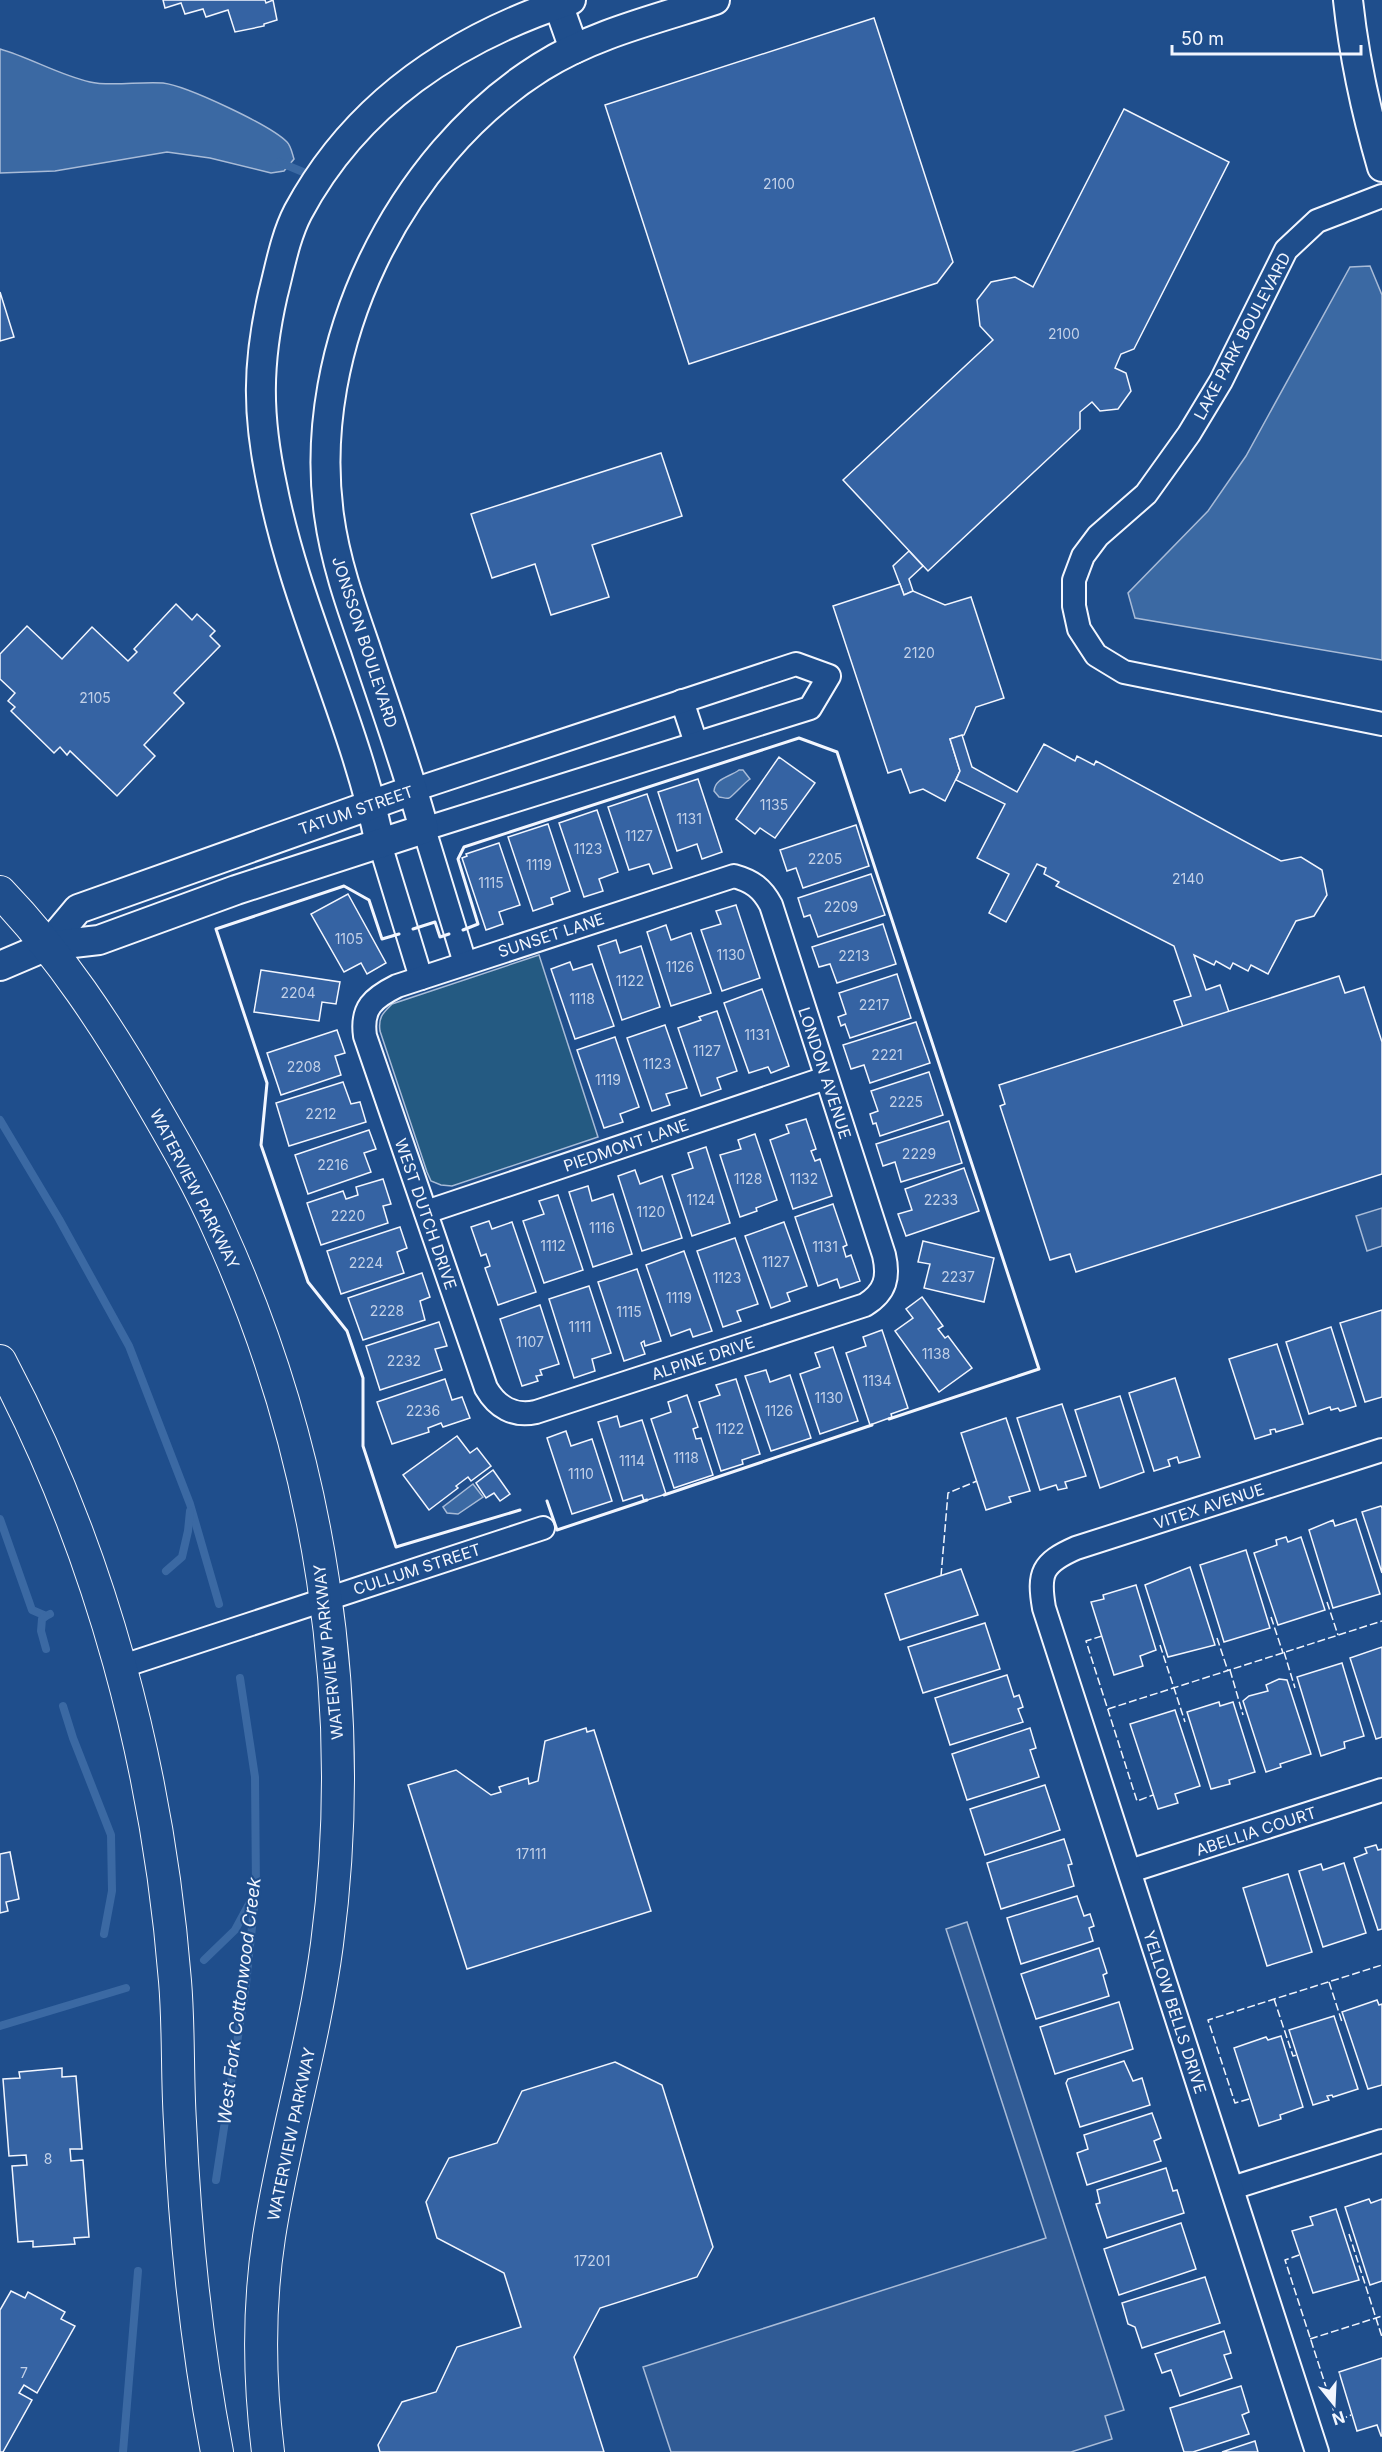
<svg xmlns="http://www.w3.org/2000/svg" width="1382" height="2452" viewBox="0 0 1382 2452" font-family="Inter,sans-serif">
	<rect width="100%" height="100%" fill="#1f4e8c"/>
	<path fill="#245a82" stroke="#a8bbd7" stroke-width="1.5" d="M539,955L598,1137L452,1186L441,1185L431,1181L427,1172L380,1031C378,1017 383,1013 392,1004Z"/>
	<g fill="#305b95" stroke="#a8bbd7" stroke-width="1.5">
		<path d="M1382,1208V1246L1367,1251L1356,1216Z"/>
		<path d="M967,1922L1124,2410L1105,2416L1112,2439L1071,2452H671L643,2367L1046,2238L946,1929Z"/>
	</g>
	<g fill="#3b69a3" stroke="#a8bbd7" stroke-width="1.5">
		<path d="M0,49C31,58 59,75 90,82C110,87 141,81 163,83C187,86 270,125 287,142C291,146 292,153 294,159L284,171L271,173L210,158L167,152L55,171L0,173Z"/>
		<path d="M1370,266L1382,295V660L1135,618L1128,593L1208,511L1246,456L1350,267Z"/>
		<path d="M739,770H743L750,779C744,783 731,798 729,798C726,799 722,797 719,797L714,791C715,778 730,777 739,770Z"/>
		<path d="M473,1484L483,1497L458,1514L447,1513L443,1507Z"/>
	</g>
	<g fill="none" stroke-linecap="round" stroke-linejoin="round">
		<g stroke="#3b69a3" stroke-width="8">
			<path d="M279,162L303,172"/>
			<path d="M0,1120L59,1219L129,1346L190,1504L219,1604"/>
			<path d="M0,1519L32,1610L46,1616L50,1614"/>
			<path d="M166,1571L182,1557L188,1531L190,1511"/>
			<path d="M46,1616L42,1619L41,1631L46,1649"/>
			<path d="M63,1706L73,1738L111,1835L112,1891L104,1934"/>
			<path d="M204,1960L235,1930L255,1893"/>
			<path d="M0,2026L126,1988"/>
			<path d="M216,2180L246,1984L256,1889L255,1777L240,1678"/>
			<path d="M123,2452L138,2271"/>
		</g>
	</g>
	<g fill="#3563a3" stroke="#f2f6ff" stroke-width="1.5">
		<path d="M163,0H265L266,3L273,0L277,20L264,24V26L235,32L228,10L206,17L203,9L185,14L181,3L165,8Z"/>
		<path d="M874,18L953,262L937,283L689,364L605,105Z"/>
		<path d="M1124,109L1229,162L1134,349L1121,354L1115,368L1126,373L1131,391L1118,409L1100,411L1092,402L1080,412V429L928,571L843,480L993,340L980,326L977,300L991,282L1015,277L1033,287Z"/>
		<path d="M0,292L14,337L0,341Z"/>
		<path d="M661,453L682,516L592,545L609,597L551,615L535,564L492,578L471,514Z"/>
		<path d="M909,551L923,566L909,579L913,591L904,595L893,566Z"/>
		<path d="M900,584L904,595L913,591L945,605L971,597L1004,698L976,707L964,735L950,739L960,771L945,801L923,789L910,793L901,769L888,773L833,606Z"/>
		<path d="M176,604L192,620L197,614L215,631L210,636L220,646L174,693L184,703L144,745L155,756L117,796L70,751L67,755L60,747L54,753L11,711L15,707L8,701L15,693L0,679V654L27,626L62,659L92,627L128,661L137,652L134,649Z"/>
		<path d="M962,735L972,767L1017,792L1044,744L1075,761L1077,756L1094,765L1096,761L1281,861L1301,857L1322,870L1327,895L1314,916L1296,921L1268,974L1251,965L1248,971L1233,963L1230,969L1216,961L1214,965L1194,955L1206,990L1220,985L1229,1012L1183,1027L1174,1001L1191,996L1174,946L1056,886L1059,882L1044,874L1046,868L1037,864L1006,922L989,913L1009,874L977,858L1005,804L956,780L960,771L950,739Z"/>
		<path d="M779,757L815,783L775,838L760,828L755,834L736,819Z"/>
		<path d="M698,779L722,852L702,859L697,844L677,851L658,792Z"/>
		<path d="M647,794L672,868L653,874L649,864L629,870L608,807Z"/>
		<path d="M597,810L618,872L599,879L603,891L584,897L559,823Z"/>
		<path d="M548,824L570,891L551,898L553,904L533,911L508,837Z"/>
		<path d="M856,825L869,866L803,888L796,868L787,871L780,850Z"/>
		<path d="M499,843L520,905L499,912L503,924L486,930L462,858L467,856L466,854Z"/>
		<path d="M871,874L885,915L818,937L810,915L804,917L798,898Z"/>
		<path d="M348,894L386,963L367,974L361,963L344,972L311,914Z"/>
		<path d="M736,905L760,978L722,991L701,930L721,924L716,911Z"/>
		<path d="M883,924L896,964L837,983L830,964L819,967L812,947Z"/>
		<path d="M666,925L671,940L691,933L711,993L671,1006L647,932Z"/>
		<path d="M616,940L620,953L641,946L660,1007L622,1020L598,946Z"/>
		<path d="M570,962L573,970L592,964L614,1026L575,1039L551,969Z"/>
		<path d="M261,970L340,982L336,1004L322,1002L319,1021L254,1012Z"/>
		<path d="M897,974L911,1018L850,1038L845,1024L841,1026L838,1017L846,1014L839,993Z"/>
		<path d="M1339,976L1345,993L1364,987L1382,1042V1174L1076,1272L1070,1254L1050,1260L1000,1106L1005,1104L999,1085Z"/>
		<path d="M762,989L789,1066L771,1073L768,1067L749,1073L724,1003Z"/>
		<path d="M717,1011L737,1071L717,1078L721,1089L701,1096L678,1028L701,1020L699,1017Z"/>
		<path d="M916,1022L930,1063L870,1083L864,1065L851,1069L843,1045Z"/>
		<path d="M665,1025L687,1088L666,1094L670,1105L652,1111L627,1038Z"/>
		<path d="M337,1030L345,1053L335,1056L341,1075L281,1095L267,1053Z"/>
		<path d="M615,1037L639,1107L620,1114L623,1122L604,1128L577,1050Z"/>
		<path d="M929,1072L943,1115L880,1136L876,1123L873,1124L870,1114L878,1111L871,1091Z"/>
		<path d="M343,1082L351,1104L360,1102L366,1122L289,1146L276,1103Z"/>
		<path d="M806,1119L816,1149L811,1151L815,1161L820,1159L832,1196L793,1209L770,1140L789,1133L786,1125Z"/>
		<path d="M949,1121L962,1163L901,1182L895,1162L883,1166L876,1144Z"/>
		<path d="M369,1130L376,1149L364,1153L371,1172L308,1194L295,1155Z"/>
		<path d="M755,1134L777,1200L756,1208L757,1211L740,1217L720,1155L741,1149L738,1140Z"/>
		<path d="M706,1147L730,1223L692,1236L672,1175L693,1168L688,1153Z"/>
		<path d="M964,1168L979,1211L906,1236L898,1214L912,1210L905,1189Z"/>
		<path d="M635,1170L640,1184L662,1176L682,1238L642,1251L618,1176Z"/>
		<path d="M383,1179L391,1204L383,1206L388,1223L321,1245L307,1203L343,1191L346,1199L358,1195L356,1187Z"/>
		<path d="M588,1186L592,1201L613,1194L632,1254L593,1267L569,1192Z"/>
		<path d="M558,1195L583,1270L544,1283L523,1221L544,1214L539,1201Z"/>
		<path d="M833,1204L847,1245L843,1247L846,1257L851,1255L860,1281L840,1288L837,1279L818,1286L795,1217Z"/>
		<path d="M489,1221L492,1229L512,1222L536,1292L498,1305L485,1268L490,1266L486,1254L481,1256L471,1227Z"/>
		<path d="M784,1222L807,1286L787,1293L790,1301L771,1308L745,1236Z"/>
		<path d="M400,1227L407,1248L397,1252L404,1273L341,1294L327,1251Z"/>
		<path d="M735,1238L758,1304L737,1311L741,1321L723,1327L697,1251Z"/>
		<path d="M923,1241L994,1258L984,1302L924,1288L930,1264L918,1262Z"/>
		<path d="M684,1251L712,1331L693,1337L690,1329L671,1336L646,1265Z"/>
		<path d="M637,1269L661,1341L645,1346L644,1341L641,1343L645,1354L624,1361L598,1282Z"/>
		<path d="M422,1273L430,1297L420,1301L425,1320L363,1340L348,1298Z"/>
		<path d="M589,1286L611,1353L592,1359L595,1371L574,1378L549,1299Z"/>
		<path d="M922,1297L943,1326L938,1329L945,1338L948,1336L972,1368L939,1392L895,1331L913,1318L906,1309Z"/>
		<path d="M540,1305L559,1364L540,1370L542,1375L536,1376L538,1381L522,1386L500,1319Z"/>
		<path d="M1382,1310V1397L1365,1402L1340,1323Z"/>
		<path d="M439,1322L447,1346L435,1349L442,1370L380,1390L366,1346Z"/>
		<path d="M1331,1327L1356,1406L1340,1411L1338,1408L1331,1410L1330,1407L1309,1414L1286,1342Z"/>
		<path d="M882,1330L908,1408L891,1414L892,1417L870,1425L846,1353L866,1346L863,1337Z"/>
		<path d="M1277,1344L1303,1424L1276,1432L1275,1429L1270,1430L1271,1434L1255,1439L1229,1359Z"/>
		<path d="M833,1347L858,1421L820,1434L800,1374L820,1367L815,1353Z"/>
		<path d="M766,1370L770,1382L790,1375L811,1438L771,1451L745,1376Z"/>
		<path d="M1175,1378L1200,1457L1179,1463L1177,1457L1168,1460L1170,1466L1154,1471L1129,1393Z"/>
		<path d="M445,1379L452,1400L462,1397L470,1418L443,1427L441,1423L428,1428L429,1432L392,1444L377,1402Z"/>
		<path d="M736,1379L760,1454L742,1460L743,1464L721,1471L699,1402L720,1395L716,1385Z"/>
		<path d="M687,1395L698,1427L693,1429L696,1439L701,1438L713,1475L674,1488L651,1419L671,1412L668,1402Z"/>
		<path d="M1120,1396L1144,1472L1100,1488L1075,1410Z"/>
		<path d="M1062,1404L1086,1476L1065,1482L1067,1488L1058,1490L1056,1485L1040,1490L1017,1418Z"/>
		<path d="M617,1416L620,1427L642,1420L666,1494L644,1501L642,1495L623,1501L598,1422Z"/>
		<path d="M1006,1418L1030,1491L1009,1497L1011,1502L986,1510L961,1433Z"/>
		<path d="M566,1431L571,1446L592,1439L612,1501L572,1514L547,1438Z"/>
		<path d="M457,1436L470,1453L477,1448L491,1466L471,1481L468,1477L456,1486L458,1488L429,1510L403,1475Z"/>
		<path d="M493,1470L510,1494L500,1501L494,1493L486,1498L476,1483Z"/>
		<path d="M1381,1506L1382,1508V1573L1362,1512Z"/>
		<path d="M1356,1519L1380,1594L1333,1608L1309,1530L1333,1520L1335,1526Z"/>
		<path d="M1286,1537L1288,1542L1301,1537L1325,1610L1278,1625L1254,1553L1277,1545L1276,1540Z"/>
		<path d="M1246,1550L1270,1628L1224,1642L1200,1565Z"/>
		<path d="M1190,1567L1215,1645L1168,1657L1145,1585Z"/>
		<path d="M961,1569L978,1615L900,1640L885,1594Z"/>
		<path d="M1136,1585L1156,1650L1140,1656L1143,1666L1114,1675L1091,1602L1104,1599L1103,1595Z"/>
		<path d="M985,1623L1000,1669L923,1693L908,1647Z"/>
		<path d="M1382,1647V1737L1376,1739L1350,1658Z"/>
		<path d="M1342,1663L1364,1736L1344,1742L1345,1748L1321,1756L1297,1677Z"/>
		<path d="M1007,1675L1014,1697L1019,1695L1023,1707L1018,1709L1023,1722L950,1745L935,1698Z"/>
		<path d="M1279,1679L1287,1680L1311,1754L1280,1764L1281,1767L1266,1772L1243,1701L1249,1696L1268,1691L1266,1685Z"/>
		<path d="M1219,1702L1220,1706L1233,1702L1255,1772L1229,1780L1230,1784L1211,1789L1187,1712Z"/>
		<path d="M1175,1710L1200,1786L1175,1794L1178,1803L1158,1809L1130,1724Z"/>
		<path d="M586,1728L587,1732L594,1730L651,1911L467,1969L408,1785L456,1770L491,1795L501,1792L499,1787L528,1778L529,1784L538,1781L545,1741Z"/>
		<path d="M1030,1728L1036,1748L1030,1750L1039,1777L967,1800L952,1754Z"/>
		<path d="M1045,1785L1060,1830L985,1855L970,1809Z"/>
		<path d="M1064,1839L1072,1864L1068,1865L1074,1886L1001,1909L987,1863Z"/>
		<path d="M1376,1845L1378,1850L1382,1849V1929L1378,1930L1354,1858L1367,1853L1365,1848Z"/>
		<path d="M10,1852L19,1899L6,1902L8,1911L0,1913V1854Z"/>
		<path d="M1344,1863L1366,1933L1323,1947L1299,1871L1321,1864L1323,1870Z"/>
		<path d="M1288,1874L1312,1952L1267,1966L1243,1888Z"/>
		<path d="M1077,1896L1084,1916L1090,1914L1094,1926L1089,1928L1093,1941L1021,1964L1007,1918Z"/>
		<path d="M1099,1948L1107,1973L1103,1975L1109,1996L1036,2019L1021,1974Z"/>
		<path d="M1377,2000L1379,2005L1382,2004V2085L1368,2089L1342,2012Z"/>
		<path d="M1119,2002L1133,2049L1055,2074L1040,2027Z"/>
		<path d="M1334,2016L1358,2089L1333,2097L1332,2095L1327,2096L1329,2100L1313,2105L1289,2030Z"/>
		<path d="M1281,2036L1303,2107L1280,2115L1281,2119L1259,2126L1234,2048L1266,2037L1268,2040Z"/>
		<path d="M1124,2061L1133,2081L1142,2078L1150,2105L1080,2127L1066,2083L1068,2079Z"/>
		<path d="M615,2062L662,2085L713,2247L697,2277L600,2308L574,2357L604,2452H380L378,2445L402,2402L436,2392L457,2347L521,2327L504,2273L437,2238L426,2202L449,2158L497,2143L522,2091Z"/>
		<path d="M62,2068V2077L76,2076L82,2149H70L71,2161L83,2160L89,2237L74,2238L75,2244L33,2247V2241L18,2242L12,2166L27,2165L26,2155L9,2156L3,2079L20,2078L19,2072Z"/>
		<path d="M1152,2113L1161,2138L1154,2141L1161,2161L1087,2185L1077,2153L1088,2149L1084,2135Z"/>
		<path d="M1166,2168L1173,2191L1177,2190L1184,2213L1107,2238L1096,2204L1100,2203L1097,2190Z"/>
		<path d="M1369,2199L1371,2203L1382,2199V2281L1370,2285L1345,2207Z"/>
		<path d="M1336,2209L1359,2280L1313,2293L1292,2231L1313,2225L1310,2217Z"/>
		<path d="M1181,2223L1196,2269L1119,2295L1104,2249Z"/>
		<path d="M1205,2277L1220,2323L1142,2348L1135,2327L1128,2324L1122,2303Z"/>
		<path d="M11,2291L25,2298L28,2292L65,2312L61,2319L75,2326L37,2393L24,2385L19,2393L32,2400L3,2452H0V2310Z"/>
		<path d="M1224,2331L1231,2353L1224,2355L1232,2378L1180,2396L1171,2370L1162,2373L1155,2354Z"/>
		<path d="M1382,2358V2436H1381L1377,2425L1357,2431L1339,2372Z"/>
		<path d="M1241,2386L1249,2412L1242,2415L1249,2434L1193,2452H1184L1170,2408Z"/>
		<path d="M1255,2441L1258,2452H1222Z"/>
	</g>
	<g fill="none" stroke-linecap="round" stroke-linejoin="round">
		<g stroke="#f2f6ff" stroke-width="26">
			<g id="minor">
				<path d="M1382,196L1317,221L1286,250L1221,381L1189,434L1146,494L1098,536L1083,556L1074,580V606L1079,629L1096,655L1124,672L1382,724"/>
				<path d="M682,701L696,743"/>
				<path d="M413,790L796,664L829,676L810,708L424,829L465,963"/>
				<path d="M380,844L421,978"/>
				<path d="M734,876C752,881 762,888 771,905L884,1255C889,1277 886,1292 865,1305L536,1412C513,1417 497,1407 486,1388L365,1036C361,1008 373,998 397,986Z"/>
				<path d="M426,1212L826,1078"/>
				<path d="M120,1667L543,1528"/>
				<path d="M1130,1871L1382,1790"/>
				<path d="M1232,2188L1382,2141"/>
				<path d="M1317,2452L1044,1608C1038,1573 1042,1563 1076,1548L1382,1450"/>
			</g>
		</g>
		<g stroke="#f2f6ff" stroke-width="32">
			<g id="tertiary">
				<path d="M1348,0C1354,57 1366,112 1382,167"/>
				<path d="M558,4L574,49"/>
				<path d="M380,844C355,721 296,608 272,485C257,415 257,364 273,294C280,267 285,237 298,212C357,102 455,38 571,0"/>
				<path d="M47,946L78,909L413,790"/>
				<path d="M0,966L47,946L99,940L236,890L424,829C407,767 385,707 365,646C350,603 335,560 329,515C306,347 398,157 541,67C593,34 657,19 715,0"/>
			</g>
		</g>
		<g stroke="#f2f6ff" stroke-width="34">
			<g id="secondary">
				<path d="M0,892C59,953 107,1026 150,1100C175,1143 200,1186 220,1232C320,1453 359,1703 327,1944C314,2043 284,2139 269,2237C258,2309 259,2380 268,2452"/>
				<path d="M0,1361C101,1551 158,1767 175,1981C179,2028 177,2075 180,2122C185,2233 196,2343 217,2452"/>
			</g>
		</g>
		<use href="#minor" stroke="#1f4e8c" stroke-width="22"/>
		<use href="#tertiary" stroke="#1f4e8c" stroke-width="28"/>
		<use href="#secondary" stroke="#1f4e8c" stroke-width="32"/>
		<g stroke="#f2f6ff" stroke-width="1.5" stroke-dasharray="8 3" stroke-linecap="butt">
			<path d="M941,1576L948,1493L977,1481"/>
			<path d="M1327,1602L1338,1635"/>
			<path d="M1271,1617L1283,1653"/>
			<path d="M1102,1636L1086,1641L1137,1801L1153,1795"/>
			<path d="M1217,1638L1228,1671"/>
			<path d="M1160,1645L1185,1722"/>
			<path d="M1284,1652L1295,1688"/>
			<path d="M1230,1670L1243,1715"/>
			<path d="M1108,1709L1382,1621"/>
			<path d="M1329,1982L1342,2022"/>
			<path d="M1274,1999L1293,2056L1297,2055"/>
			<path d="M1249,2099L1235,2103L1208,2020L1382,1965"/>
			<path d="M1349,2234L1382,2337"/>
			<path d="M1299,2255L1285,2260L1337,2421L1351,2415"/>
			<path d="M1310,2339L1382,2316"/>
		</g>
		<g stroke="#f2f6ff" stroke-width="3">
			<path d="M413,929L435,922L440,937L449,934"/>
			<path d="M463,930L478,924L458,859L464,847L799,738L837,752L1039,1369L889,1419"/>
			<path d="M399,934L382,939L369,900L344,886L216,929L267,1083L261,1145L308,1282L347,1331L363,1378V1446L396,1547L520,1510"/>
			<path d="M664,1495L872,1425"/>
			<path d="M547,1501L557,1530L647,1500"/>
		</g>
	</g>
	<g text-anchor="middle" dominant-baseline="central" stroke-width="4.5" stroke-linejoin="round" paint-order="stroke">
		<g font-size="14" fill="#c3d1e8">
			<text x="779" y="183">2100</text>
			<text x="1064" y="333">2100</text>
			<text x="919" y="652">2120</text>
			<text x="95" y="697">2105</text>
			<text x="774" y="804">1135</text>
			<text x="689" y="818">1131</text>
			<text x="639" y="835">1127</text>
			<text x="588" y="848">1123</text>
			<text x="825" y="858">2205</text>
			<text x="539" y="864">1119</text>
			<text x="1188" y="878">2140</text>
			<text x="491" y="882">1115</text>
			<text x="841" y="906">2209</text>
			<text x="349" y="938">1105</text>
			<text x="731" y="954">1130</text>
			<text x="854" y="955">2213</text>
			<text x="680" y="966">1126</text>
			<text x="630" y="980">1122</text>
			<text x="298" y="992">2204</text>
			<text x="582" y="998">1118</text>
			<text x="874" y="1004">2217</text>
			<text x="757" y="1034">1131</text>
			<text x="707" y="1050">1127</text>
			<text x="887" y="1054">2221</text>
			<text x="657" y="1063">1123</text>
			<text x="304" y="1066">2208</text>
			<text x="608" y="1079">1119</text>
			<text x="906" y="1101">2225</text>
			<text x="321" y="1113">2212</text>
			<text x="919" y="1153">2229</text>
			<text x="333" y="1164">2216</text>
			<text x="748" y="1178">1128</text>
			<text x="804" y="1178">1132</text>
			<text x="701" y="1199">1124</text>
			<text x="941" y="1199">2233</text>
			<text x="651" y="1211">1120</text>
			<text x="348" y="1215">2220</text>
			<text x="602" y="1227">1116</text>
			<text x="553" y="1245">1112</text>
			<text x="825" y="1246">1131</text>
			<text x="776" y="1261">1127</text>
			<text x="366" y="1262">2224</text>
			<text x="958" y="1276">2237</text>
			<text x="727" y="1277">1123</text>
			<text x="679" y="1297">1119</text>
			<text x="387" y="1310">2228</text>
			<text x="629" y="1311">1115</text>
			<text x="580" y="1326">1111</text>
			<text x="530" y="1341">1107</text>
			<text x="936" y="1353">1138</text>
			<text x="404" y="1360">2232</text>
			<text x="877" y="1380">1134</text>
			<text x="829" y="1397">1130</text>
			<text x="423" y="1410">2236</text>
			<text x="779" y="1410">1126</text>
			<text x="730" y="1428">1122</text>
			<text x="686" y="1457">1118</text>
			<text x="632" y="1460">1114</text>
			<text x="581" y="1473">1110</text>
			<text x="531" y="1853">17111</text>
			<text x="48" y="2158">8</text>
			<text x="592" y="2260">17201</text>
			<text x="24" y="2372">7</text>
		</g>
		<g font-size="16" fill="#f2f6ff" stroke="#1f4e8c">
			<text transform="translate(1242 336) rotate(-62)">LAKE PARK BOULEVARD</text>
			<text transform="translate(365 642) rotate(72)">JONSSON BOULEVARD</text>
			<text transform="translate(356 810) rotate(-19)">TATUM STREET</text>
			<text transform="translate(551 935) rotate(-18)">SUNSET LANE</text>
			<text transform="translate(825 1073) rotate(72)">LONDON AVENUE</text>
			<text transform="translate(626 1145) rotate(-19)">PIEDMONT LANE</text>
			<text transform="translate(195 1189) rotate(63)">WATERVIEW PARKWAY</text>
			<text transform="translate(426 1214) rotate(71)">WEST DUTCH DRIVE</text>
			<text transform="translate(703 1358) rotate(-18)">ALPINE DRIVE</text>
			<text transform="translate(1209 1506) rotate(-18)">VITEX AVENUE</text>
			<text transform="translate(417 1569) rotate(-18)">CULLUM STREET</text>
			<text transform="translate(328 1652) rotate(-96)">WATERVIEW PARKWAY</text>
			<text transform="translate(1256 1831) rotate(-18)">ABELLIA COURT</text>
			<text transform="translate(1175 2012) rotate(72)">YELLOW BELLS DRIVE</text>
			<text transform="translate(291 2134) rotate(-78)">WATERVIEW PARKWAY</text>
		</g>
		<g font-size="18" font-style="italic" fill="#f2f6ff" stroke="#1f4e8c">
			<text transform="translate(239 2001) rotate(-83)">West Fork Cottonwood Creek</text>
		</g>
	</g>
	<g transform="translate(1334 2404) rotate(162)" stroke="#1f4e8c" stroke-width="4.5" paint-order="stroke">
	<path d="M0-4.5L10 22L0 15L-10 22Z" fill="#f2f6ff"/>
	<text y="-9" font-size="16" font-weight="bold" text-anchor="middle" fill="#f2f6ff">N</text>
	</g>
	<path d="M1172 45v9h189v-9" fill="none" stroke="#f2f6ff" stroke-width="3"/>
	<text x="1181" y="45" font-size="18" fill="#f2f6ff" stroke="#1f4e8c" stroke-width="4.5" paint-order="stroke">50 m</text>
</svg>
